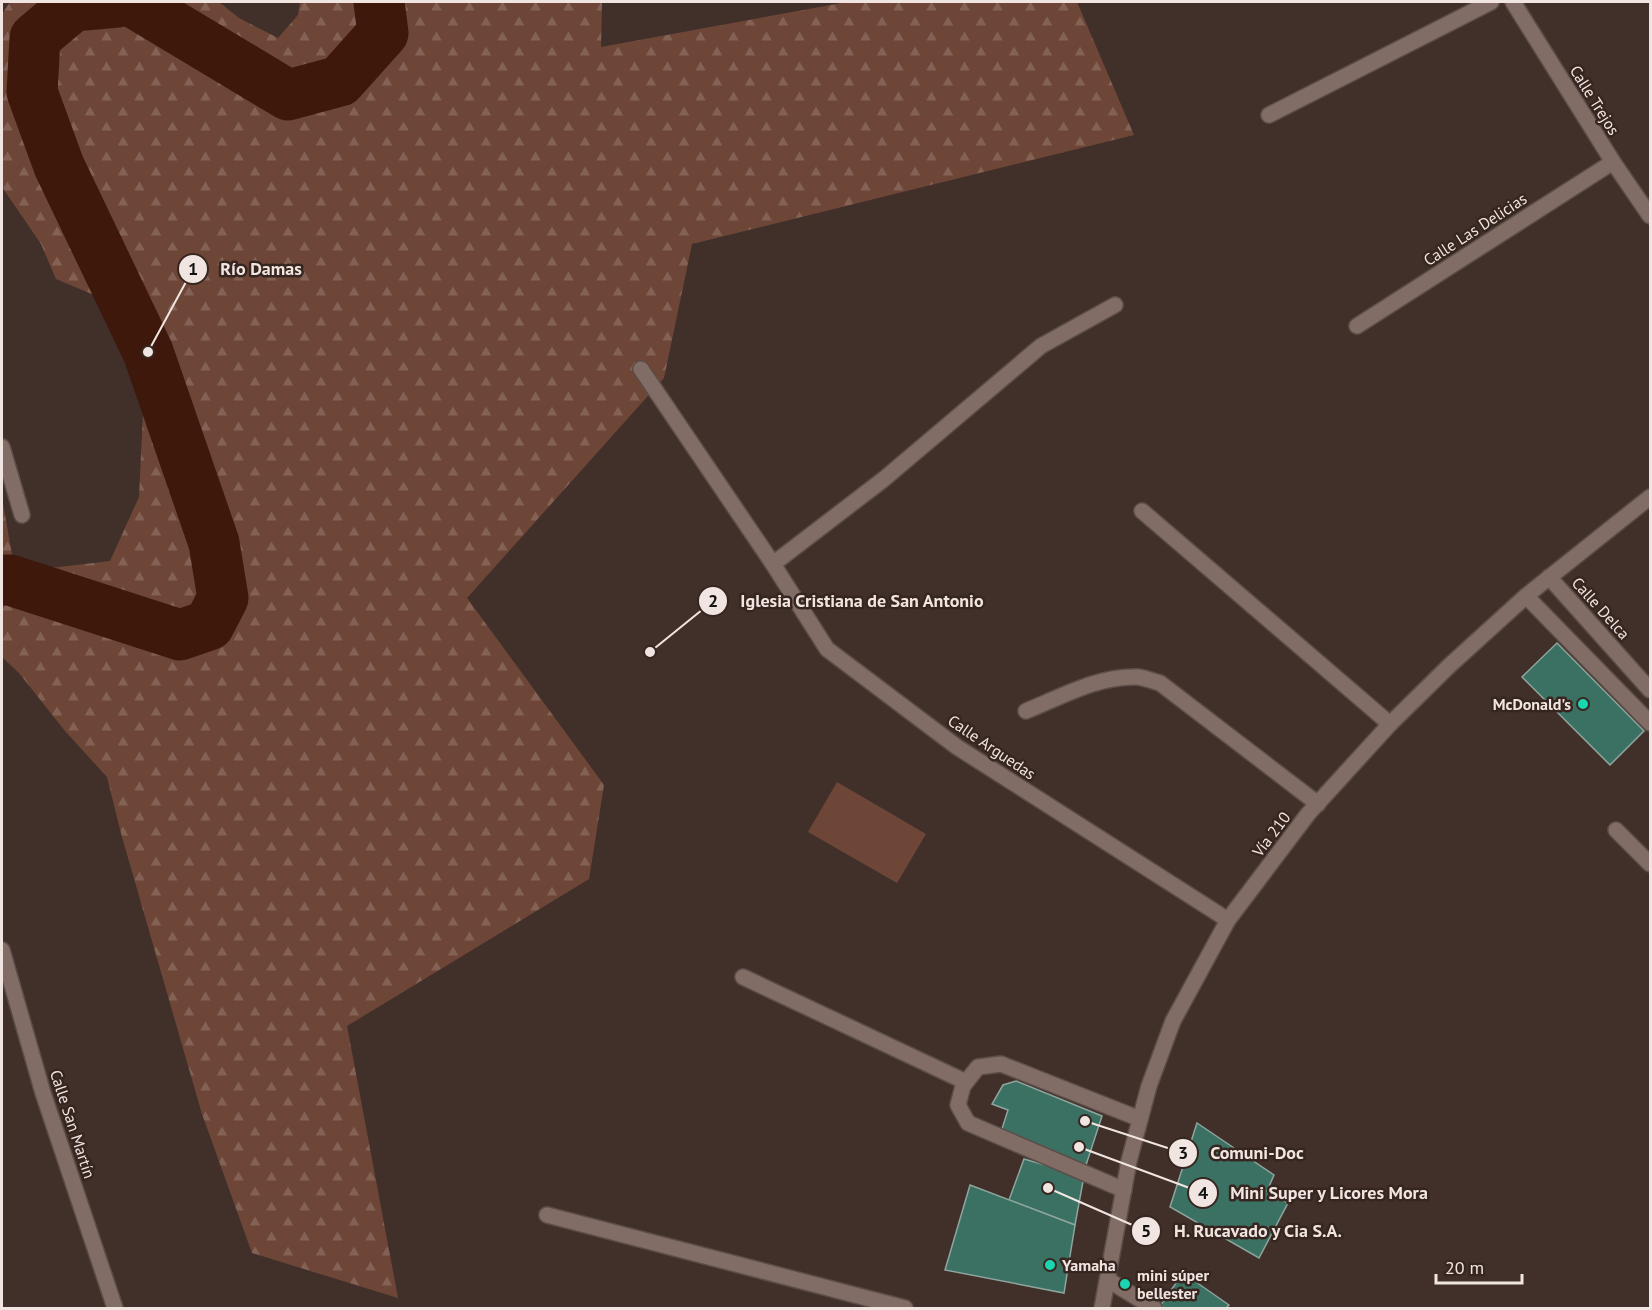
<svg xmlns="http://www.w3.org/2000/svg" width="1652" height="1310" viewBox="0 0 1652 1310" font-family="'PT Sans',sans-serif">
	<defs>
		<pattern id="forest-firs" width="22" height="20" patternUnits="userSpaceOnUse" patternTransform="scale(1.5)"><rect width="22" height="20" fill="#6e4638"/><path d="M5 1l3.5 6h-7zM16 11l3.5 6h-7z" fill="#836154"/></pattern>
	</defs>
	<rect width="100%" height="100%" fill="#41302a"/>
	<path fill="url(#forest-firs)" d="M10,2H219L239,18L278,38L298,15L300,2H602L601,47L847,2H1077L1134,135L692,244L664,378L467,598L604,785L589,879L347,1026L398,1298L252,1253L202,1114L122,837L107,777L65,731L19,673L2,657V498L13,560L42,569L110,561L139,497L144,391L99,297L56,279L41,244L2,187V14Z"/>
	<path fill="#6e4638" d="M837,782L926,834L897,883L808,832Z"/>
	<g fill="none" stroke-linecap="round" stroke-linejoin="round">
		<g stroke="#3d180b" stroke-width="51">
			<path d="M133,2L288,95L340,81L383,33L379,2"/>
			<path d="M2,580H10L180,635L209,625L223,598L214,543L148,352L59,166L32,92L35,38L73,6L118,2"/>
		</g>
	</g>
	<g fill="#3b7162" stroke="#8ea59e" stroke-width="1.5">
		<path d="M1557,643L1644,731L1610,765L1522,677Z"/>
		<path d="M1016,1081L1102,1116L1086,1165L1000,1135L1008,1110L992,1104L1003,1085Z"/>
		<path d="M1197,1123L1274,1175L1267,1191L1288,1203L1259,1258L1170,1207Z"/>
		<path d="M1024,1159L1084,1176L1075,1225L1009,1200Z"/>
		<path d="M970,1185L1075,1225L1064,1293L945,1270Z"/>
		<path d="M1183,1273L1229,1305L1226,1308H1164L1160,1306Z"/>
	</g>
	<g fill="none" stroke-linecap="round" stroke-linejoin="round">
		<g stroke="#5c4d48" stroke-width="18">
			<g id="service">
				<path d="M1269,115L1491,2"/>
				<path d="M641,369L773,564L884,479L1041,346L1115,305"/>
				<path d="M2,447L22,515"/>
				<path d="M1142,511L1390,724"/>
				<path d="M1526,596L1650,723"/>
				<path d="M1026,711C1061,697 1099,675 1138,677C1145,678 1153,681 1160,683L1318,804"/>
				<path d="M1616,830L1650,864"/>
				<path d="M743,977L966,1082"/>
				<path d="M1124,1190L968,1123L958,1105L963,1086L978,1067L1001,1064L1140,1119"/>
				<path d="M1108,1280L1154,1308"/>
			</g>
		</g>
		<g stroke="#5c4d48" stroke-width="18">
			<g id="minor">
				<path d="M1513,2L1613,162L1650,216"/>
				<path d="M1357,326L1613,162"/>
				<path d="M773,564L827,649L957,747L1228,920"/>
				<path d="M1549,577L1650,690"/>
				<path d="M2,950L43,1093L115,1308"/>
				<path d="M547,1215L905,1308"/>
			</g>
		</g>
		<g stroke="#5c4d48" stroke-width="18">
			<path id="secondary" d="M1102,1308L1129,1161L1149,1086L1173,1021L1228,920L1308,814L1390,724L1449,666L1526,596L1650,497"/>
		</g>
		<use href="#service" stroke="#816d66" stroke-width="15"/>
		<use href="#minor" stroke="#816d66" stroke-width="15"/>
		<use href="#secondary" stroke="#816d66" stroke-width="15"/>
	</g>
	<g fill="#1bd5b1" stroke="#372620" stroke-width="2">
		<circle cx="1583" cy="704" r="6"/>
		<circle cx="1050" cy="1265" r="6"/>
		<circle cx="1125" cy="1284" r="6"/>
	</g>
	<g text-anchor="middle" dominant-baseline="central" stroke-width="5" stroke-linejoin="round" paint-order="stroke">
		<g font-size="16" fill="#f1e5e1" stroke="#372620">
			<text transform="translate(1595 100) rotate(58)">Calle Trejos</text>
			<text transform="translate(1475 229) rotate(-33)">Calle Las Delicias</text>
			<text transform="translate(1601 608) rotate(48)">Calle Delca</text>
			<text transform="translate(992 747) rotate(34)">Calle Arguedas</text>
			<text transform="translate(1271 834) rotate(-53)">Vía 210</text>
			<text transform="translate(73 1124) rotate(72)">Calle San Martín</text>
		</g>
		<g font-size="16" font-weight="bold" fill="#f1e5e1" stroke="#372620" text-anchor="start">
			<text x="1571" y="704" text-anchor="end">McDonald's</text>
			<text x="1062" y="1265">Yamaha</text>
			<text x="1137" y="1275">mini súper<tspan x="1137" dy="18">bellester</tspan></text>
		</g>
	</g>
	<path fill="none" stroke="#f1e5e1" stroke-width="2" d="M148 352L193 269M650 652L713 601M1085 1121L1183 1153M1079 1147L1203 1193M1048 1188L1146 1231"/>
	<g fill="#f1e5e1" stroke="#372620" stroke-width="2">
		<circle cx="148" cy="352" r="6"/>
		<circle cx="650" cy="652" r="6"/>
		<circle cx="1085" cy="1121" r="6"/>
		<circle cx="1079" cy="1147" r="6"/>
		<circle cx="1048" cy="1188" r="6"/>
		<circle cx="193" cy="269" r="15"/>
		<circle cx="713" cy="601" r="15"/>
		<circle cx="1183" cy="1153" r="15"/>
		<circle cx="1203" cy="1193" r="15"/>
		<circle cx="1146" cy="1231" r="15"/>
	</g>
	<g font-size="18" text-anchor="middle" font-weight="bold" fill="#111">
		<text x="193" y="275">1</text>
		<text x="713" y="607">2</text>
		<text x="1183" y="1159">3</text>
		<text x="1203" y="1199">4</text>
		<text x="1146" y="1237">5</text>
	</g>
	<g font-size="18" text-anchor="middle" font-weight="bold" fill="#f1e5e1" stroke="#372620" stroke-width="5" stroke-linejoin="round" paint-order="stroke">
		<text x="261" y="275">Río Damas</text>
		<text x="862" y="607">Iglesia Cristiana de San Antonio</text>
		<text x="1257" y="1159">Comuni-Doc</text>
		<text x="1329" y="1199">Mini Super y Licores Mora</text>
		<text x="1258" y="1237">H. Rucavado y Cia S.A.</text>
	</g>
	<rect width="1652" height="1310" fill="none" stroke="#f1e5e1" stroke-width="6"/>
	<path d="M1436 1274v9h86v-9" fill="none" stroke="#f1e5e1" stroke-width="3"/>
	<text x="1445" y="1274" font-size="18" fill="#f1e5e1" stroke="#372620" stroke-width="4.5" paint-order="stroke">20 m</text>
</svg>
